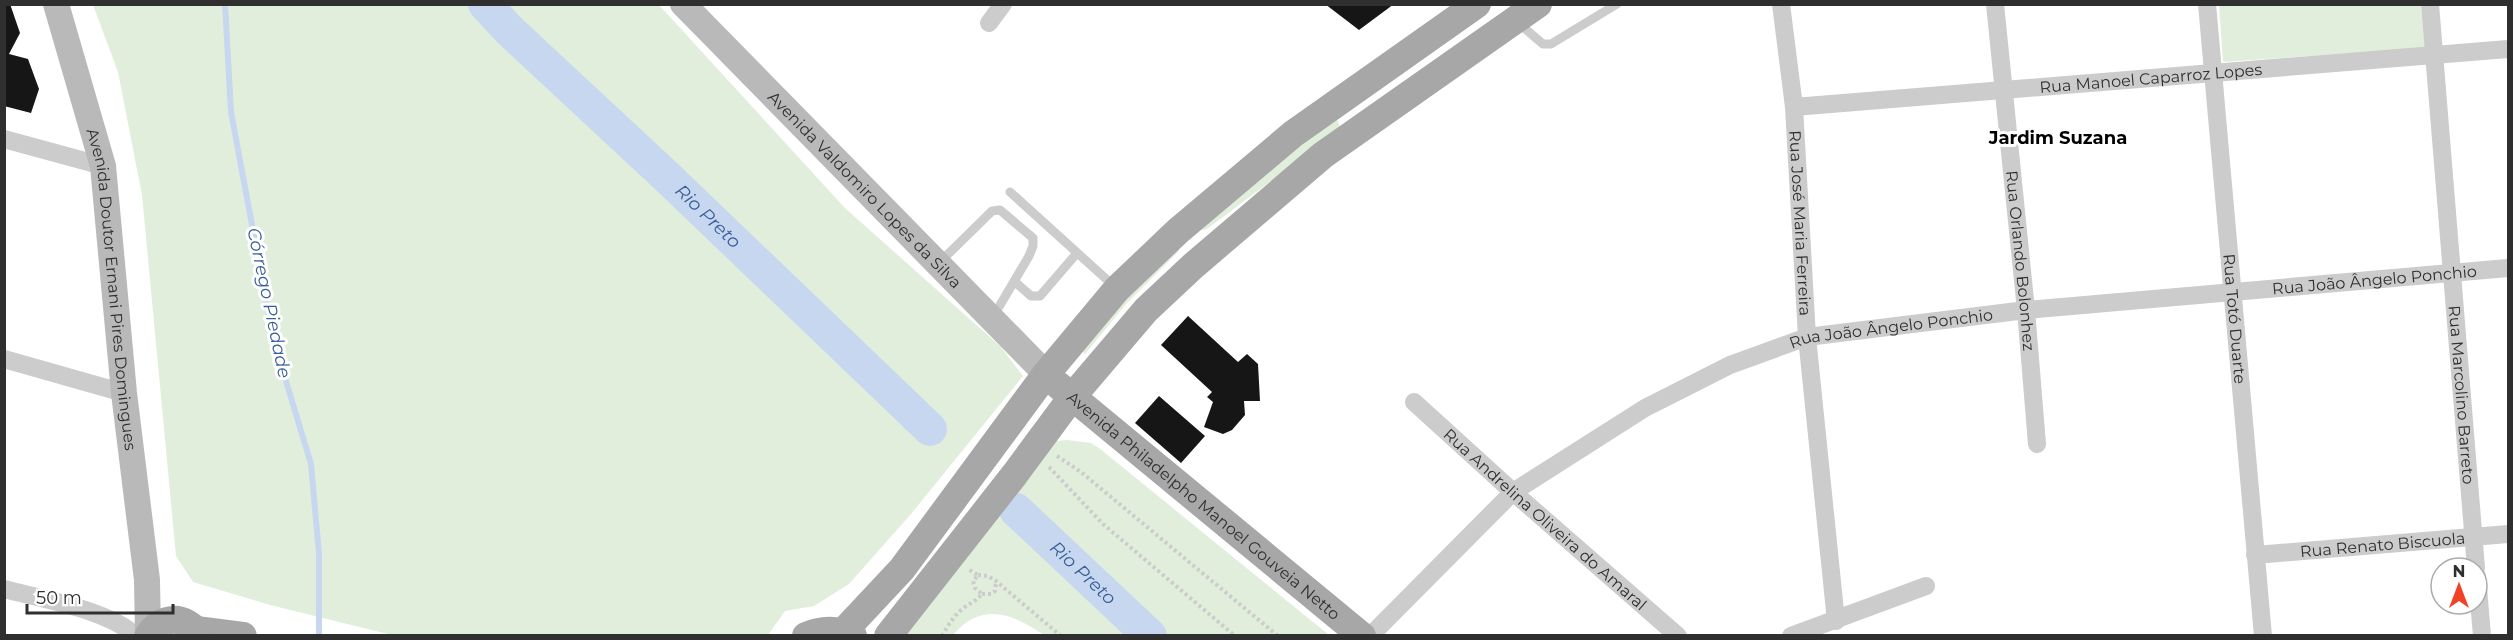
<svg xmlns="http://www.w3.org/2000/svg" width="2513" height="640" viewBox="0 0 2513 640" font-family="Montserrat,sans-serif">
	<rect width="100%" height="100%" fill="#fff"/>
	<g fill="#e2eedc">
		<path d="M93,5H659L845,208L1001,347L1023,376L911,514L849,584L814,606L785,611L768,635H392L270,605L193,582L176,556L142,195L118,72Z"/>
		<path d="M2219,5H2421L2425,48L2223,62Z"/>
		<path d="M1336,119L1339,123V130L1207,229L1202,230L1197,225Z"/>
		<path d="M1181,245L1178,252L1126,304L1085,354L1078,347Z"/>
		<path d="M1067,440L1091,443L1099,448L1329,635H1044C1013,614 982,601 953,635L904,636L1055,441Z"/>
	</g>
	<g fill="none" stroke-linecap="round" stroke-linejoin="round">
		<path stroke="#c7d7ef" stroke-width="6" d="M225,4L231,112L273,338L311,464L319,554V636"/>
		<g stroke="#c7d7ef" stroke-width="34">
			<path id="s1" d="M485,4L509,30L667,177L930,429"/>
			<path id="s2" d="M1016,510L1150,636"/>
		</g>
	</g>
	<g fill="#161616">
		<path d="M4,4H10L20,33L9,54L28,59L39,89L31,113L4,106Z"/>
		<path d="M1325,4H1394L1359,30Z"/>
		<path d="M1188,316L1238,362L1247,354L1258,364L1260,401H1244L1245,415L1232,430L1223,434L1204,427L1213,402L1207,397L1212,392L1161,345Z"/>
		<path d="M1159,396L1205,436L1181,463L1135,423Z"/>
	</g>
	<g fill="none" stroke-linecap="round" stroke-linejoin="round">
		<g stroke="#ccc" stroke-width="4" stroke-dasharray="3 3" stroke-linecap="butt">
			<path d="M1057,456L1081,472L1278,636"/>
			<path d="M1049,467L1103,524L1235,636"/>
			<path d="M978,575L988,576L996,581L1061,636"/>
			<path d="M982,594H991L995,591L996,582"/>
			<path d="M942,636C948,625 955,614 965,607C972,602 976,601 982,594L975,588L973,581L978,575L968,569"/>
		</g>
		<g stroke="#ccc" stroke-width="9">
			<path d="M1517,22L1543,44H1551L1617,4"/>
			<path d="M1010,192L1115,287"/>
			<path d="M939,263L992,211L1000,210L1033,238V246L1029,256L993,317"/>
			<path d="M1015,282L1031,296H1040L1077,253"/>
		</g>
		<g stroke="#ccc" stroke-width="18">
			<path id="s3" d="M1781,4L1794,107L1807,337L1836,621"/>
			<path id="s4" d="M1995,4L2026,310L2037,444"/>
			<path id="s5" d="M2207,4L2263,636"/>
			<path id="s6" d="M2430,4L2476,568"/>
			<path d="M989,23L1003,4"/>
			<path id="s7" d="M1794,107L2508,49"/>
			<path d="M4,139L103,166"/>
			<path d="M4,359L124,393"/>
			<path id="s8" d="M1414,402L1513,492L1678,636"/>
			<path id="s9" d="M2255,555L2508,534"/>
			<path d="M2477,576L2482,636"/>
			<path d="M4,589C42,599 109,610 136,636"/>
			<path id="s10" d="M1370,636L1513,492L1645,408L1730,365L1807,337L2026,310L2508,268"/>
			<path d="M1791,636L1926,586"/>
		</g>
		<g stroke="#b9b9b9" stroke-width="26">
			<path id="s11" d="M56,4L103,166L124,393L147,580L148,635"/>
			<path id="s12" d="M683,4L1046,374"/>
		</g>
		<g stroke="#a7a7a7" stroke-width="28">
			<path id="s13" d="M1058,385L1362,636"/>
			<path d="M196,630L243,636"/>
			<path d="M843,632L902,569L1046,374L1117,289L1178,231L1293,134L1477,4"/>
			<path d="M148,636C161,615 186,614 200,636"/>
			<path d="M806,636C821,629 838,629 853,636"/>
			<path d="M888,636L1015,474L1072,397L1146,310L1193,266L1323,155L1538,4"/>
		</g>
	</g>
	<g text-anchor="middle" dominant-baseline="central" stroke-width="6" stroke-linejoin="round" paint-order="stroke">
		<g font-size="16" fill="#2f2f2f" stroke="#fff">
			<text stroke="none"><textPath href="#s7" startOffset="358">Rua Manoel Caparroz Lopes</textPath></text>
			<text stroke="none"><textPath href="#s12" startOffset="260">Avenida Valdomiro Lopes da Silva</textPath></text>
			<text stroke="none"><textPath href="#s3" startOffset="220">Rua José Maria Ferreira</textPath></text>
			<text stroke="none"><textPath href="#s4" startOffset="258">Rua Orlando Bolonhez</textPath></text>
			<text stroke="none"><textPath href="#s10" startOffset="1107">Rua João Ângelo Ponchio</textPath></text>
			<text stroke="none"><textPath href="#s11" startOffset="292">Avenida Doutor Ernani Pires Domingues</textPath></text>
			<text stroke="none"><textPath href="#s5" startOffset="316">Rua Totó Duarte</textPath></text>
			<text stroke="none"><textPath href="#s10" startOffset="621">Rua João Ângelo Ponchio</textPath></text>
			<text stroke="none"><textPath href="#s6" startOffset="392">Rua Marcolino Barreto</textPath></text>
			<text stroke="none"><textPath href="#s13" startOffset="189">Avenida Philadelpho Manoel Gouveia Netto</textPath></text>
			<text stroke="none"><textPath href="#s8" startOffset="176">Rua Andrelina Oliveira do Amaral</textPath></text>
			<text stroke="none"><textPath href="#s9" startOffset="128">Rua Renato Biscuola</textPath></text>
		</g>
		<g font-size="18" font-weight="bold" fill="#000" stroke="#fff">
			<text x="2058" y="138">Jardim Suzana</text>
		</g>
		<g font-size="18" font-style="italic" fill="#375e98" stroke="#fff">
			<text stroke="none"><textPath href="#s1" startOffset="308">Rio Preto</textPath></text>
			<text transform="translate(269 303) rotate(78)">Córrego Piedade</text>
			<text stroke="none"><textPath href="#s2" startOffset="92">Rio Preto</textPath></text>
		</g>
	</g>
	<rect width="2513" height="640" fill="none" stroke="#2f2f2f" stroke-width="12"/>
	<g transform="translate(2459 586)"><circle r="28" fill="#ffffff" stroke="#acacac" stroke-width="1.5"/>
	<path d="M0-4.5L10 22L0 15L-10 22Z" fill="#f24226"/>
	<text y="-9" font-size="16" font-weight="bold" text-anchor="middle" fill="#2f2f2f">N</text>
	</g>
	<path d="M27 604v9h146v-9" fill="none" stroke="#2f2f2f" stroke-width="3"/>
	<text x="36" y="604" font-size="18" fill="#2f2f2f" stroke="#ffffff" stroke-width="4.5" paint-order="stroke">50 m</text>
</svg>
